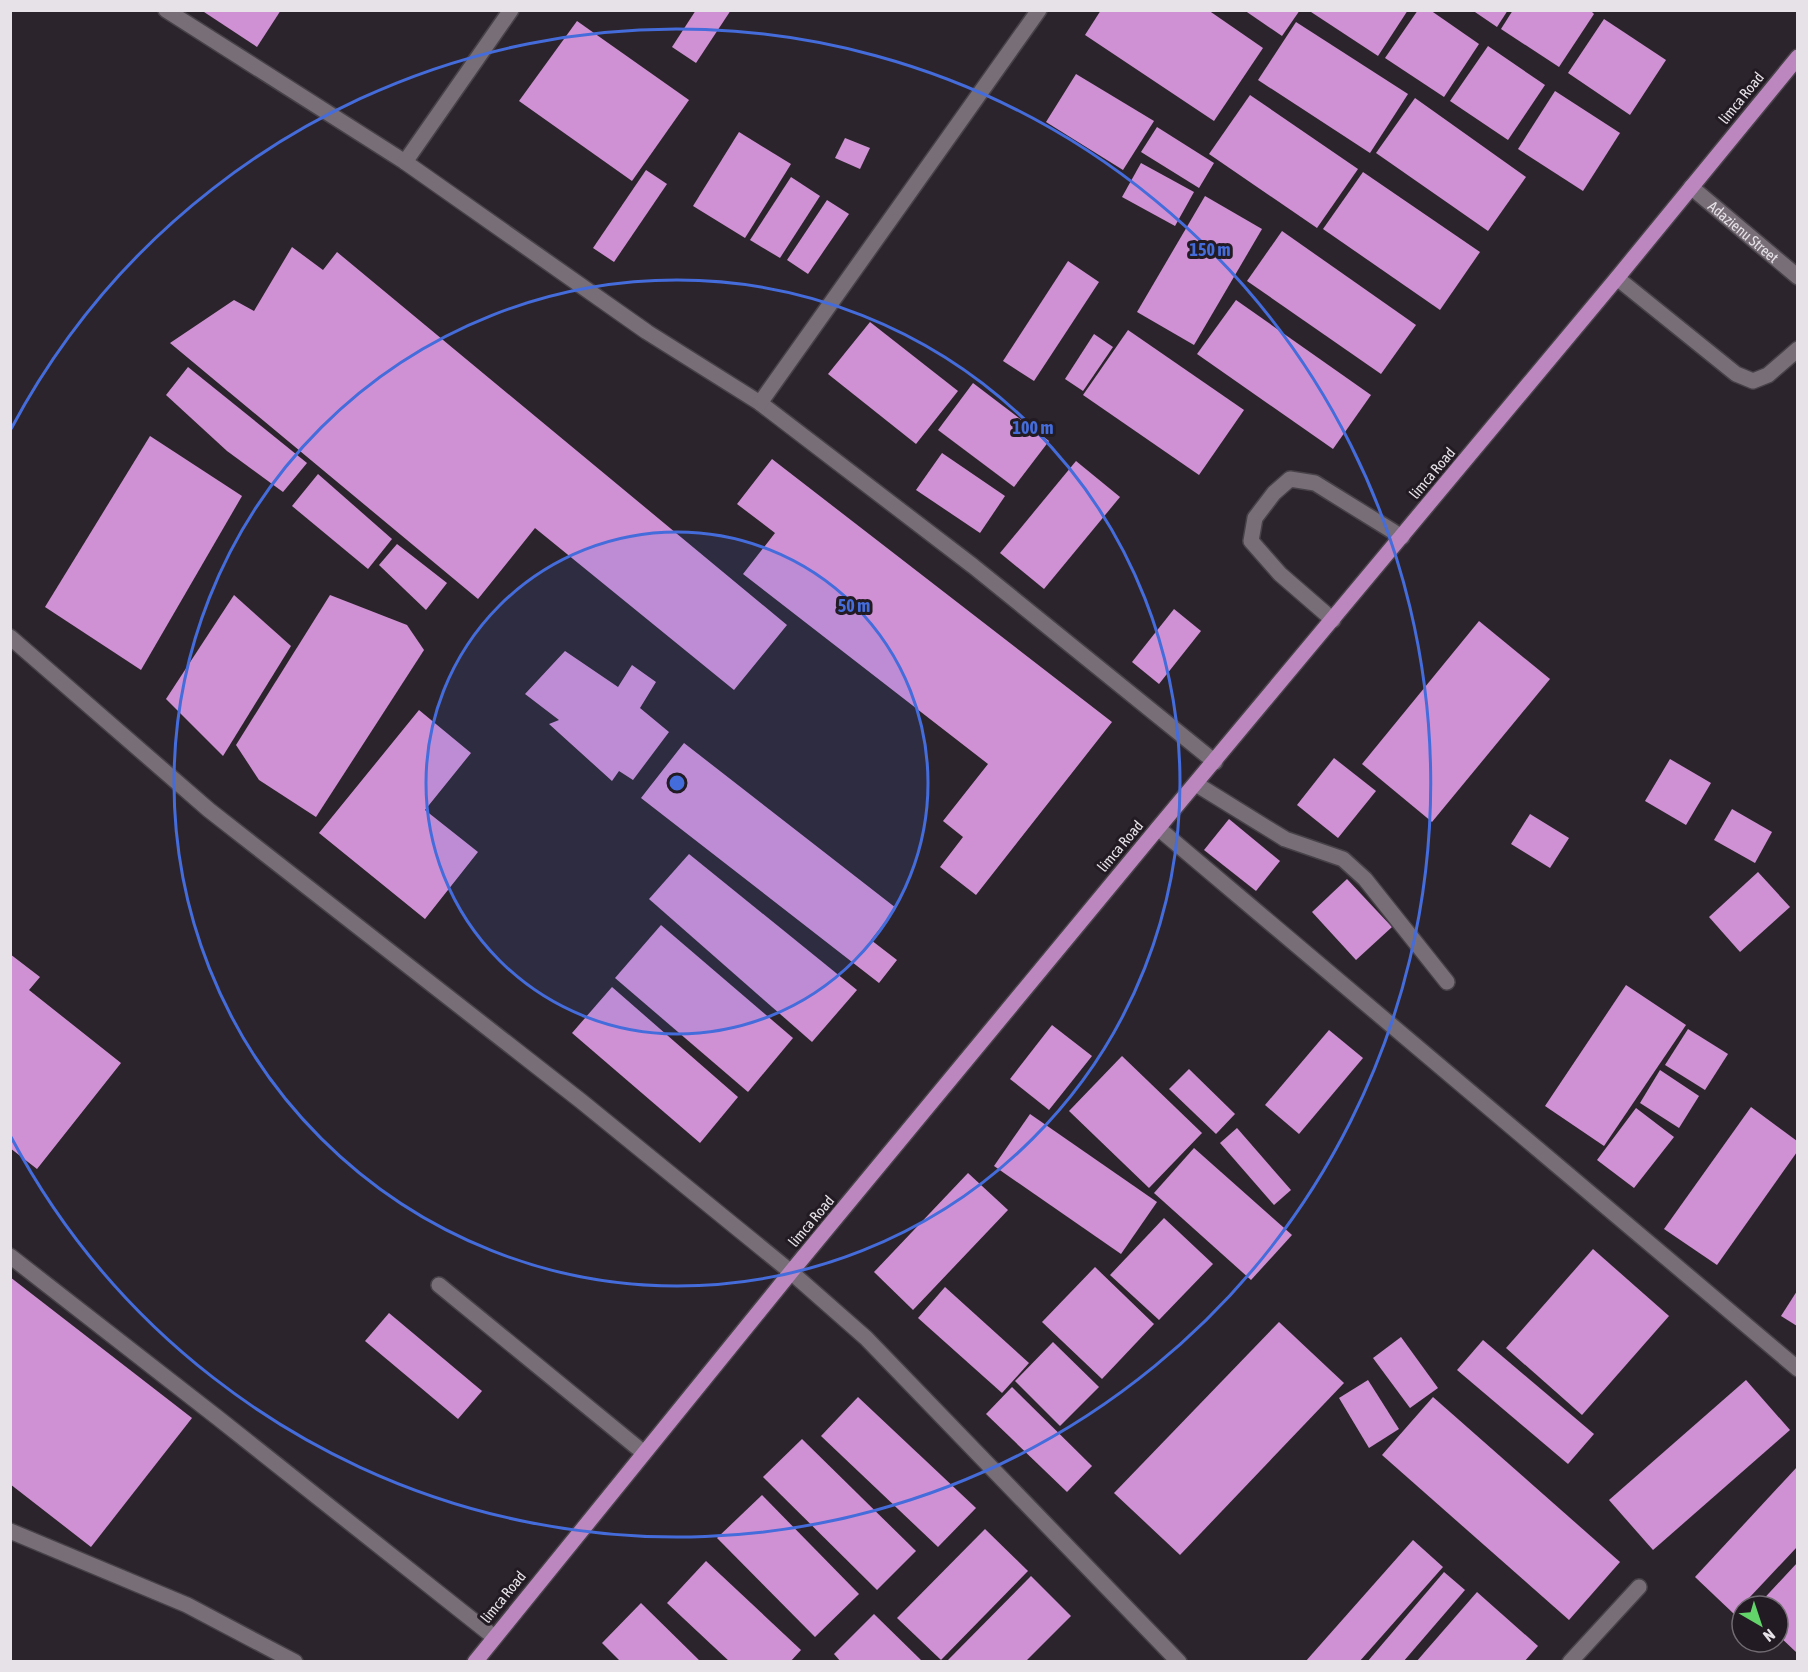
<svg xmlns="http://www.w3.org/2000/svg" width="1808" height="1672" viewBox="0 0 1808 1672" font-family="'Asap Condensed',sans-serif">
	<rect width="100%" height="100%" fill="#2c242c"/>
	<g fill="#d091d4">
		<path d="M201,10H281L257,47Z"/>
		<path d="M696,10H731L696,63L672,47Z"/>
		<path d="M1101,10H1208L1263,48L1214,121L1085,35Z"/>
		<path d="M1244,10H1300L1282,36Z"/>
		<path d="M1308,10H1408L1378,56Z"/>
		<path d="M1418,10H1430L1479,44L1444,97L1385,58Z"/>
		<path d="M1472,10H1508L1497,27Z"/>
		<path d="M1513,10H1590L1594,14L1559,67L1501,29Z"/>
		<path d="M1604,19L1666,60L1630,115L1568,73Z"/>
		<path d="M577,21L689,100L632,181L519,101Z"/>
		<path d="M1296,22L1408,94L1370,153L1258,80Z"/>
		<path d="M1488,46L1545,85L1508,140L1450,101Z"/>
		<path d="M1076,74L1154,121L1123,170L1046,122Z"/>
		<path d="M1555,91L1620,133L1583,191L1518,149Z"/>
		<path d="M1250,95L1358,169L1317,228L1209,154Z"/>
		<path d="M1415,98L1526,177L1488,231L1376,153Z"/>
		<path d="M1157,127L1214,163L1199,188L1141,152Z"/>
		<path d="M739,132L791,164L745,238L693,206Z"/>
		<path d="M845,138L870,148L860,169L835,158Z"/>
		<path d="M1141,163L1194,192L1175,226L1122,197Z"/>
		<path d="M646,170L667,184L614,262L593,248Z"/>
		<path d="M1363,172L1480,252L1440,310L1323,229Z"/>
		<path d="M791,177L820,196L780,258L750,240Z"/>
		<path d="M1205,196L1262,229L1194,345L1137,312Z"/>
		<path d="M827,200L849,214L808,274L787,260Z"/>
		<path d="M1282,231L1416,325L1381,374L1247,281Z"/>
		<path d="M292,247L323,270L337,252L787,625L734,690L535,528L478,599L170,343L234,300L254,311Z"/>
		<path d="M1068,261L1099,282L1034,381L1003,361Z"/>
		<path d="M1236,300L1371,395L1333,449L1197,354Z"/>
		<path d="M870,322L958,391L916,444L828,374Z"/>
		<path d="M1128,330L1244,410L1199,475L1083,395Z"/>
		<path d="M1094,334L1113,347L1083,391L1065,379Z"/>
		<path d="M188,367L307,463L283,492L227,451L166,395Z"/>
		<path d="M973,383L1049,441L1014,487L938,430Z"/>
		<path d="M150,436L242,496L141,670L45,607Z"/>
		<path d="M942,453L1005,496L980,533L916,490Z"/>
		<path d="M772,459L1112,722L976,895L940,867L963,837L943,821L988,764L743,574L775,533L737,504Z"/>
		<path d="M1076,461L1120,497L1044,589L1000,553Z"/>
		<path d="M318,474L392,539L368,569L292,506Z"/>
		<path d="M397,544L447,583L426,610L379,565Z"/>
		<path d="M234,595L291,646L223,756L166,699Z"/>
		<path d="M330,595L407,625L424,650L316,817L259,780L236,745Z"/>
		<path d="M1174,609L1201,631L1159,684L1132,662Z"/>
		<path d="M1479,621L1550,679L1432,822L1362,764Z"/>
		<path d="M565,651L618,687L632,665L656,682L640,708L669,732L633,780L619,771L612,781L549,724L559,720L525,694Z"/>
		<path d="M419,710L471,753L425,810L478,852L425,919L319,833Z"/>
		<path d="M684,743L896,908L871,940L897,960L879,983L641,798Z"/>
		<path d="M1334,758L1376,791L1338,838L1297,805Z"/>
		<path d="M1670,759L1711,783L1686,825L1645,801Z"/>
		<path d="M1732,809L1772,832L1755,863L1714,840Z"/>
		<path d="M1530,814L1569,838L1550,868L1511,844Z"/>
		<path d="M1229,819L1280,861L1256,891L1204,850Z"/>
		<path d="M689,854L857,990L812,1042L649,899Z"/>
		<path d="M1758,872L1790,907L1740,952L1709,917Z"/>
		<path d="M1347,879L1392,927L1356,960L1312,912Z"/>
		<path d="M661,925L793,1038L748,1092L615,978Z"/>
		<path d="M10,954L40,977L29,990L121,1063L37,1169L10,1148Z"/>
		<path d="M1626,985L1686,1025L1604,1146L1545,1106Z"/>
		<path d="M612,987L738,1097L700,1143L572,1033Z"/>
		<path d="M1052,1025L1092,1056L1049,1110L1010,1079Z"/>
		<path d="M1688,1029L1728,1054L1705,1090L1665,1065Z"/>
		<path d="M1329,1030L1363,1058L1299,1134L1265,1105Z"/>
		<path d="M1122,1056L1202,1133L1149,1188L1069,1111Z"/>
		<path d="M1189,1069L1235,1114L1216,1134L1169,1089Z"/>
		<path d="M1660,1070L1699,1096L1679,1128L1640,1103Z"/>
		<path d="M1751,1107L1797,1141V1152L1717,1265L1664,1229Z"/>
		<path d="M1636,1108L1674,1137L1634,1188L1597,1160Z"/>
		<path d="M1030,1114L1157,1202L1121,1254L994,1166Z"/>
		<path d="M1237,1128L1291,1190L1274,1205L1220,1143Z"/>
		<path d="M1194,1148L1292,1235L1251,1280L1154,1193Z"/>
		<path d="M968,1173L1008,1210L913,1310L874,1272Z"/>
		<path d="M1164,1218L1213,1264L1159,1320L1110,1275Z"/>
		<path d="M1593,1249L1669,1316L1582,1415L1506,1348Z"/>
		<path d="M1095,1267L1154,1324L1102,1379L1042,1322Z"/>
		<path d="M10,1277L192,1418L91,1547L10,1484Z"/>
		<path d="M945,1287L1029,1363L1002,1393L918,1318Z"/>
		<path d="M1797,1291V1326L1781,1316Z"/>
		<path d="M389,1313L482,1391L458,1419L365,1341Z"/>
		<path d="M1279,1322L1344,1383L1180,1555L1114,1493Z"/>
		<path d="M1401,1337L1438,1388L1410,1408L1373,1358Z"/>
		<path d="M1483,1340L1594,1434L1568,1464L1457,1370Z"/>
		<path d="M1053,1342L1099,1387L1060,1426L1015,1381Z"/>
		<path d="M1368,1380L1399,1429L1369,1448L1339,1398Z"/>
		<path d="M1746,1380L1790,1430L1653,1550L1609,1500Z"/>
		<path d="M1012,1387L1092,1466L1067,1492L986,1414Z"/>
		<path d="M858,1397L976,1508L938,1547L821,1436Z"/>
		<path d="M1433,1397L1620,1562L1569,1620L1382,1455Z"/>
		<path d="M802,1439L916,1551L877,1590L763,1477Z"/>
		<path d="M1797,1467V1547L1734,1614L1695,1577Z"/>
		<path d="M762,1495L859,1594L815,1637L717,1538Z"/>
		<path d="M985,1529L1028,1571L941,1660L897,1618Z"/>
		<path d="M1413,1540L1443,1567L1359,1662H1305Z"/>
		<path d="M706,1561L801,1650L790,1662H730L667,1603Z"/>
		<path d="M1797,1563V1653L1778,1635V1606H1757Z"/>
		<path d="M1444,1572L1465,1590L1403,1662H1367Z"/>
		<path d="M1031,1576L1071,1616L1025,1662H946Z"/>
		<path d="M1477,1592L1538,1646L1524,1662H1416Z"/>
		<path d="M641,1603L701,1662H621L602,1643Z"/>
		<path d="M874,1614L923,1662H841L834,1654Z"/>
	</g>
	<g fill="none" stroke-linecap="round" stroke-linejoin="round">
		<g stroke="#474148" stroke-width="18">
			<g id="minor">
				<path d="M166,10L405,162"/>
				<path d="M511,10L405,162L647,332L760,403L973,566L1215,762"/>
				<path id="s1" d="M1691,187L1798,277"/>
				<path d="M1617,278L1736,374L1753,381L1768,375L1798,349"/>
				<path d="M760,403L1039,10"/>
				<path d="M1333,620L1280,574L1251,541L1255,518L1274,493L1290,479L1315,483L1402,537"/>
				<path d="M10,637L209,810L581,1101L791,1272L866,1338L1179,1662"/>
				<path d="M1196,784L1285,839L1343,859L1365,879L1447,982"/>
				<path d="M1158,828L1798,1369"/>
				<path d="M10,1256L218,1418L494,1637"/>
				<path d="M439,1285L644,1453"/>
				<path d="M10,1531L187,1605L295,1662"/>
				<path d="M1570,1662L1639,1587"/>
			</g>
		</g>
		<g stroke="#474148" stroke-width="18">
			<path id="major" d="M475,1662L791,1272L1158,828L1617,278L1798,57"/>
		</g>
		<use href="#minor" stroke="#776e78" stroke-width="15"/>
		<use href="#major" stroke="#bc87bf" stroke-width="15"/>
	</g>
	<circle cx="677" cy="783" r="251" fill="#456cdb" fill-opacity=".12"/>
	<g fill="none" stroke="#456cdb" stroke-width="3">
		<circle cx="677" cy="783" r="251"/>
		<circle cx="677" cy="783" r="503"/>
		<path d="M11 429A754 754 0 1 1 11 1137"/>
	</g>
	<g text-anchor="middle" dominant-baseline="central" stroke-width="6" stroke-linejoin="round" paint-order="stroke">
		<g font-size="15" fill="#e7e2e8" stroke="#221b23">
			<text transform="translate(1741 98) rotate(-51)">limca Road</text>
			<text stroke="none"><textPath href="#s1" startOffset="69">Adazienu Street</textPath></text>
			<text transform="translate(1432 473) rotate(-50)">limca Road</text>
			<text transform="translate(1120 846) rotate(-50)">limca Road</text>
			<text transform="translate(811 1221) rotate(-50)">limca Road</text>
			<text transform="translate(503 1597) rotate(-51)">limca Road</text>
		</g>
	</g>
	<circle cx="677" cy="783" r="9" fill="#456cdb" stroke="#221b23" stroke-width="3"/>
	<g font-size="18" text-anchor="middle" font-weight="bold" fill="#456cdb" stroke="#221b23" stroke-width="6" stroke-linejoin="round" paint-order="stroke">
		<text x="1210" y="256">150 m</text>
		<text x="1033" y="434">100 m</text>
		<text x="854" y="612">50 m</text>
	</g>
	<rect width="1808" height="1672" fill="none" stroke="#e7e2e8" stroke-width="24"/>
	<g transform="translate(1760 1624) rotate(141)"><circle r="28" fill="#221b23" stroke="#716b72" stroke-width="1.5"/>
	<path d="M0-4.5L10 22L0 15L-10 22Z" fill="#62d469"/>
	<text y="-9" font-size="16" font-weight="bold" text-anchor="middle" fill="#e7e2e8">N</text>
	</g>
</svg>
